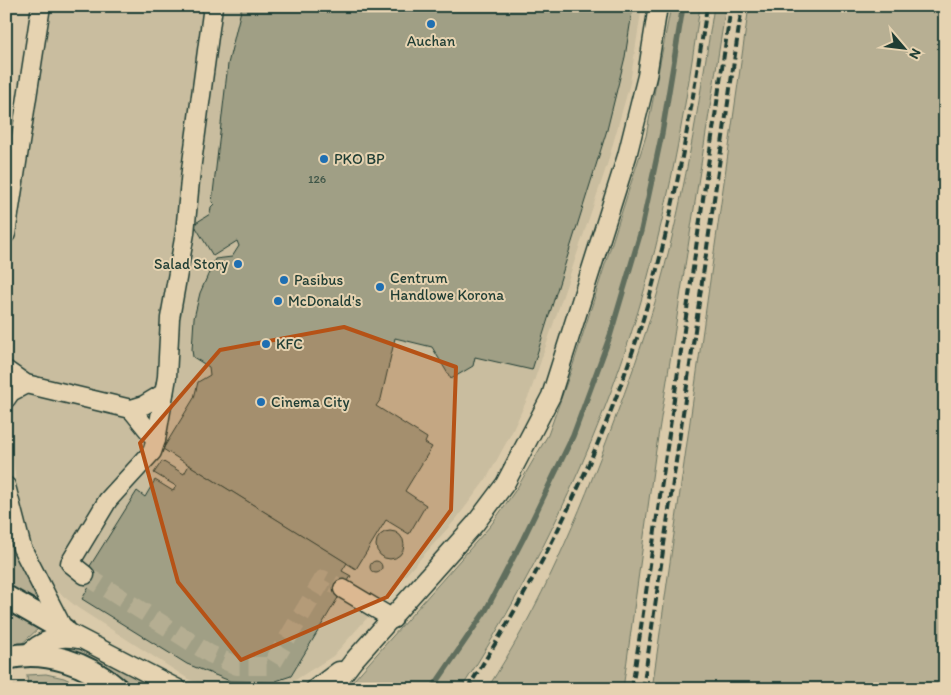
<svg xmlns="http://www.w3.org/2000/svg" width="951" height="695" viewBox="0 0 951 695" font-family="Itim,sans-serif">
	<rect width="100%" height="100%" fill="#dacaaa"/>
	<filter id="ink" filterUnits="userSpaceOnUse"><feTurbulence type="fractalNoise" baseFrequency=".02" numOctaves="2"/><feDisplacementMap in="SourceGraphic" scale="10" xChannelSelector="R" yChannelSelector="G"/><feConvolveMatrix kernelMatrix="1 2 1 2 8 2 1 2 1" color-interpolation-filters="sRGB"/></filter>
	<g filter="url(#ink)">
		<path fill="#c9bd9f" d="M33,6H642L630,83L607,165L530,393L512,432L487,478L457,518L333,656L281,689H220L190,680L78,608L51,586L21,518L6,409V179Z"/>
		<g fill="#b7af93" stroke="#6b7664">
			<path d="M671,6H700C687,100 671,193 646,284C606,427 541,565 461,689H346L491,525L517,488L548,435L572,368L646,136Z"/>
			<path d="M714,6H726L655,456L623,689H487C541,606 579,516 613,424C628,384 643,343 655,302C683,206 699,105 714,6Z"/>
			<path d="M749,6H945V689H652Z"/>
			<path d="M6,526L21,567L45,608L6,589Z"/>
			<path d="M6,608L39,628L17,648L6,650Z"/>
			<path d="M48,646H75L154,687L153,689H129L121,682Z"/>
			<path d="M46,674L64,678L87,689H28L27,675Z"/>
		</g>
		<g fill="none" stroke-linecap="round" stroke-linejoin="round">
			<path stroke="#606e5d" stroke-width="5.5" d="M432,689L486,610L523,539L573,436L610,336L641,231L662,133L683,6"/>
		</g>
		<g fill="#a09f85" stroke="#1f3d34">
			<path d="M242,6H633L625,57L607,130L532,370L475,357L473,366L451,379L432,347L395,338L381,399L376,406L427,438L425,443L432,447L405,491L426,505L409,534L386,520L356,569L163,449L194,398L198,382L210,375L209,367L193,357L192,350L194,318L200,293L215,259L232,257L239,246L237,241L213,256L194,224L210,214L211,207L214,204L212,202L228,64Z"/>
			<path d="M162,461L184,474L189,465L347,563L342,571L351,576L291,676L273,682L230,681L187,664L82,599L89,587L80,582L137,491L145,497L155,480L173,491L176,486L154,473Z"/>
			<circle cx="390" cy="545" r="14"/>
			<circle cx="376" cy="567" r="6"/>
		</g>
		<g fill="none" stroke-linecap="round" stroke-linejoin="round">
			<path stroke="#b5ae92" stroke-width="18" stroke-dasharray="18 9" stroke-linecap="butt" d="M85,575L210,654L237,666H271L323,579L343,589"/>
			<g stroke="#1f3d34" stroke-width="21">
				<g id="minor">
					<path d="M6,234L41,6"/>
					<path d="M6,370L26,384L131,409L144,405L164,393"/>
					<path d="M6,399L11,392L26,384"/>
					<path d="M131,409L156,440"/>
					<path d="M6,486L22,548L64,630L178,689"/>
					<path d="M85,575L70,563L108,500L152,452L156,440L167,377L170,318L185,233L191,170L213,6"/>
					<path d="M343,589L393,619"/>
					<path d="M27,655C40,640 59,635 78,639"/>
					<path d="M315,689L339,671"/>
					<path d="M332,689L354,660L475,524L505,484L551,396L627,156L647,76L658,6"/>
				</g>
			</g>
			<g stroke="#1f3d34" stroke-width="26">
				<g id="major">
					<path d="M6,597L64,630"/>
					<path d="M6,658C45,648 88,664 117,689"/>
				</g>
			</g>
			<use href="#minor" stroke="#e6d3b1" stroke-width="18"/>
			<use href="#major" stroke="#e6d3b1" stroke-width="22"/>
			<g stroke="#1f3d34" stroke-width="4" stroke-dasharray="8 4" stroke-linecap="butt">
				<path d="M467,689C539,577 598,459 639,332C672,227 691,115 707,6"/>
				<path d="M632,689L731,6"/>
				<path d="M643,689L742,6"/>
			</g>
		</g>
	</g>
	<path fill="#b65216" fill-opacity="0.2" stroke="#b65216" stroke-width="4" stroke-linejoin="round" d="M344,327L456,367L451,510L387,597L241,660L178,582L140,443L220,350Z"/>
	<g fill="#1f6fb2" stroke="#e6d3b1" stroke-width="2">
		<circle cx="431" cy="24" r="5"/>
		<circle cx="324" cy="159" r="5"/>
		<circle cx="238" cy="264" r="5"/>
		<circle cx="284" cy="280" r="5"/>
		<circle cx="380" cy="287" r="5"/>
		<circle cx="278" cy="301" r="5"/>
		<circle cx="266" cy="344" r="5"/>
		<circle cx="261" cy="402" r="5"/>
	</g>
	<g text-anchor="middle" dominant-baseline="central" stroke-width="4" stroke-linejoin="round" paint-order="stroke">
		<g font-size="12" fill="#3f5648">
			<text x="317" y="179">126</text>
		</g>
		<g font-size="15" fill="#1f3d34" stroke="#e6d3b1" text-anchor="start">
			<text x="431" y="41" text-anchor="middle">Auchan</text>
			<text x="334" y="159">PKO BP</text>
			<text x="228" y="264" text-anchor="end">Salad Story</text>
			<text x="390" y="278">Centrum<tspan x="390" dy="17">Handlowe Korona</tspan></text>
			<text x="294" y="280">Pasibus</text>
			<text x="288" y="301">McDonald's</text>
			<text x="276" y="344">KFC</text>
			<text x="271" y="402">Cinema City</text>
		</g>
	</g>
	<rect width="951" height="695" fill="none" stroke="#e6d3b1" stroke-width="25"/>
	<rect x="12" y="12" width="926" height="670" fill="none" stroke="#1f3d34" stroke-width="2" filter="url(#ink)"/>
	<g transform="translate(904 48) rotate(118)" stroke="#e6d3b1" stroke-width="4" paint-order="stroke">
	<path d="M0-4L9 19L0 12L-9 19Z" fill="#1f3d34"/>
	<text y="-8" font-size="14" font-weight="bold" text-anchor="middle" fill="#1f3d34">N</text>
	</g>
</svg>
